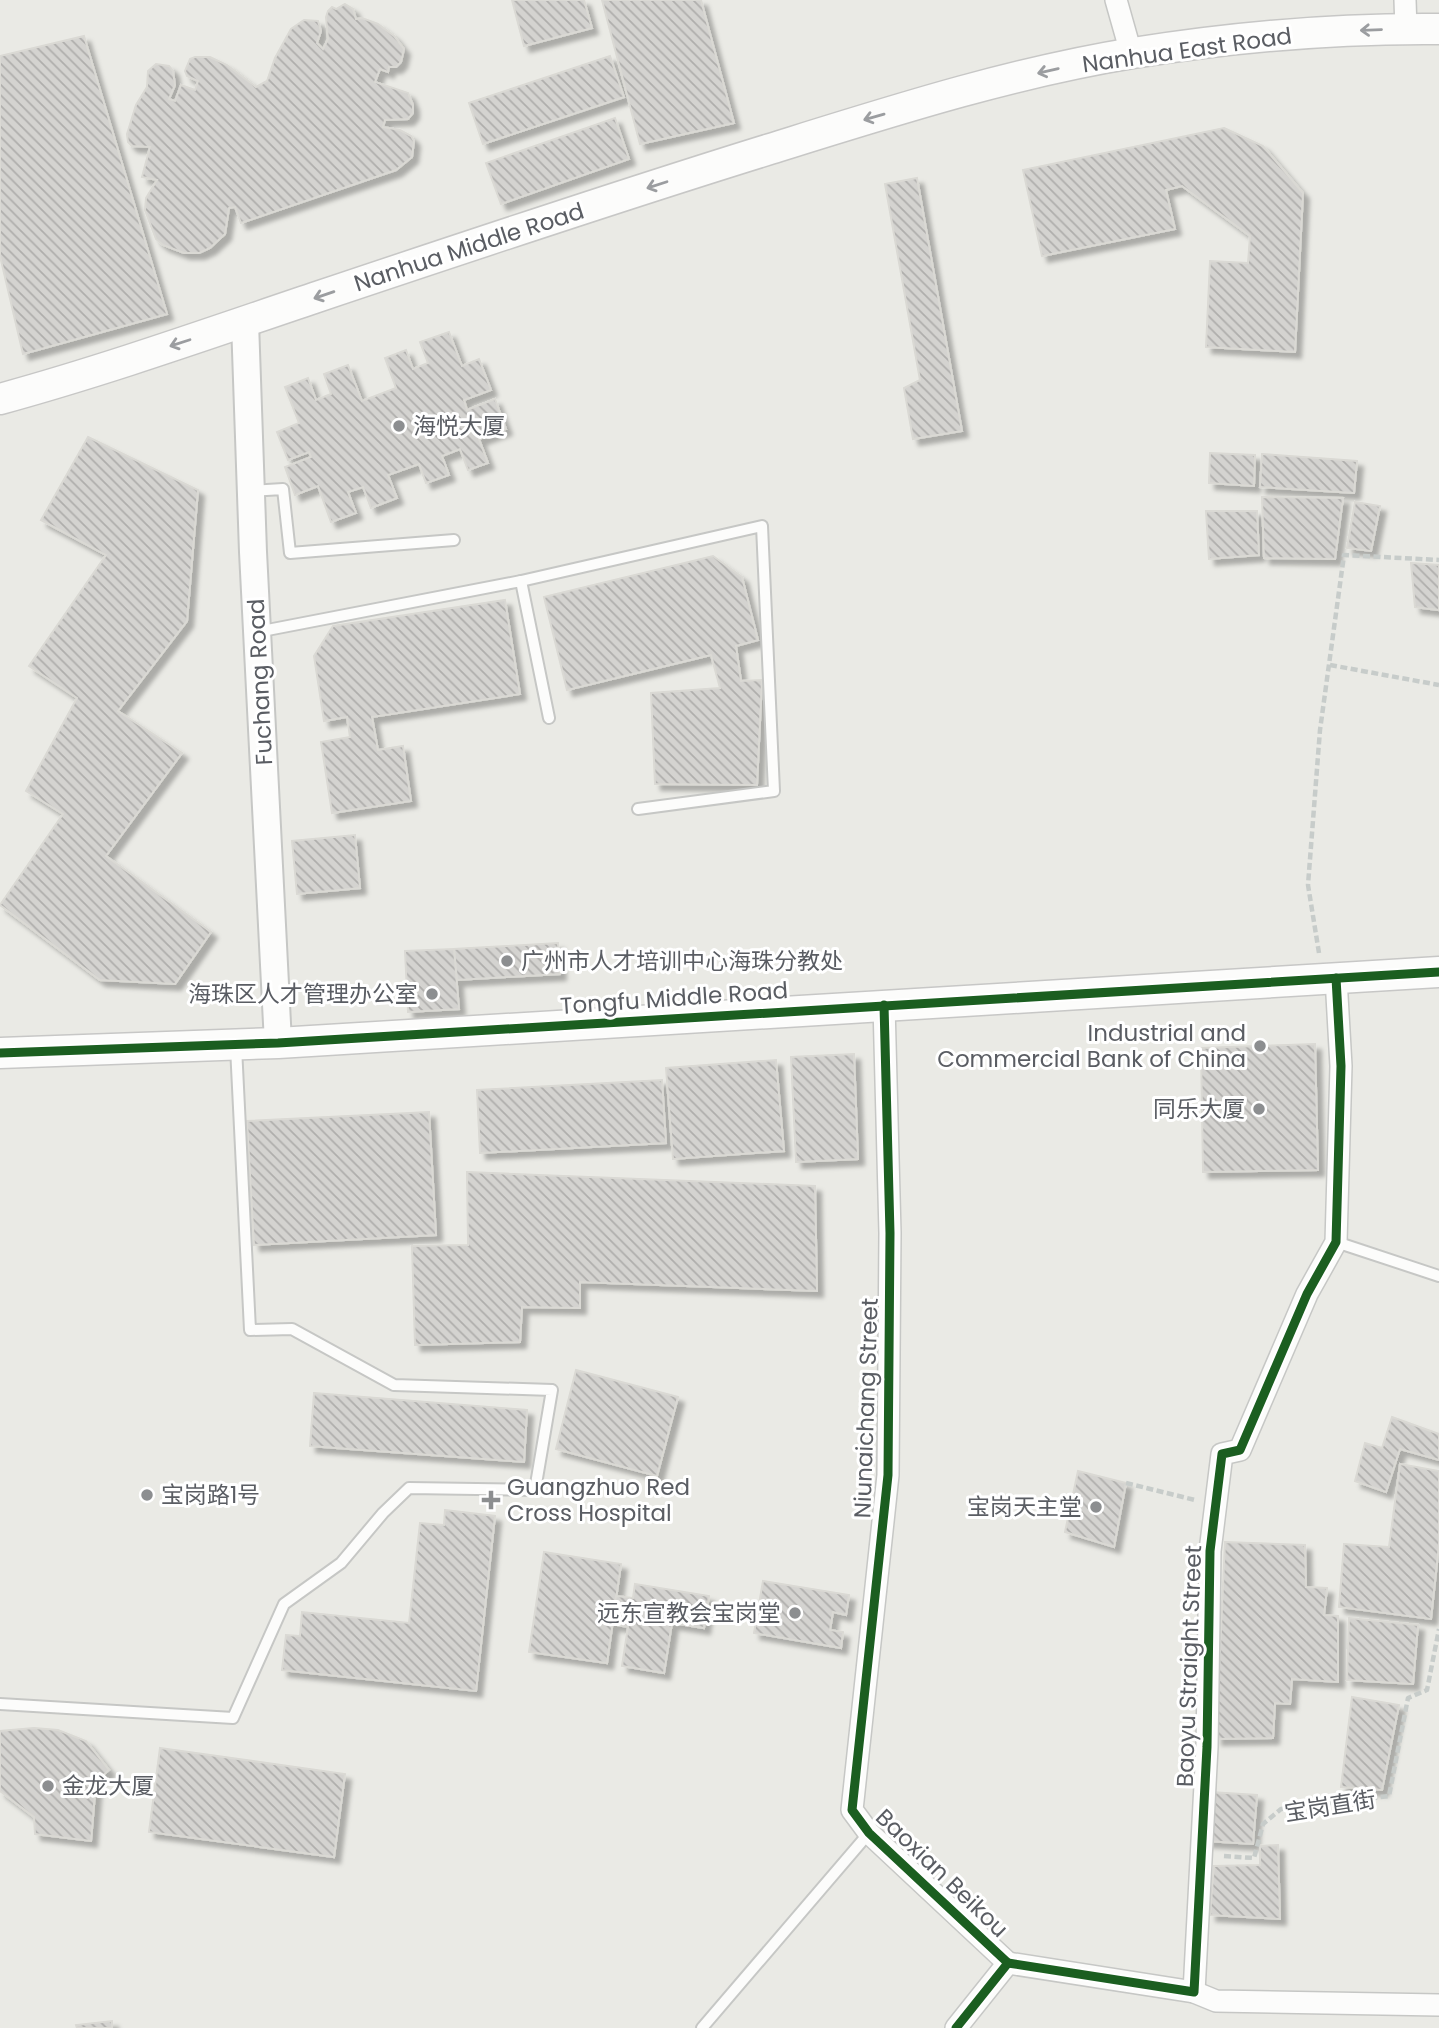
<svg xmlns="http://www.w3.org/2000/svg" width="1439" height="2028" viewBox="0 0 1439 2028" font-family="Poppins,'Noto Sans SC',sans-serif">
	<defs>
		<pattern id="building-back-hatch" width="6" height="6" patternUnits="userSpaceOnUse" patternTransform="scale(1.75)"><rect width="6" height="6" fill="#d4d3d0"/><path d="M-1 5l2 2M0 0l6 6M5-1l2 2" fill="none" stroke="#afaeac"/></pattern>
		<filter id="shadow"><feDropShadow dx="6" dy="6" stdDeviation="2" flood-color="#0004"/></filter>
	</defs>
	<rect width="100%" height="100%" fill="#eaeae5"/>
	<g fill="url(#building-back-hatch)" stroke="#dad9d4" stroke-width="2" filter="url(#shadow)">
		<path d="M512,0H584L592,28L524,46Z"/>
		<path d="M602,0H701L734,123L640,144Z"/>
		<path d="M345,4L353,9L356,19L362,18L378,24L394,36L404,49L401,62L396,67H389L388,72L380,69L375,82L408,93L413,105V113L408,119L385,120L383,127L400,130L411,136L414,141L412,157L396,170L241,223L235,207L229,208L225,234L210,248L199,253H184L163,245L156,239L145,210L146,198L157,180L142,177L150,147L132,146L128,142L127,134L136,105L147,87L148,71L156,64L169,66L173,71L175,85L169,99L175,101L181,85L195,90L198,81L187,76L185,71L190,59L195,57H210L227,65L256,87L267,81L275,58L291,29L304,20L318,21L321,31L317,43L323,49L328,39L326,17L328,11L332,7L336,9Z"/>
		<path d="M84,36L167,314L23,354L0,256V56Z"/>
		<path d="M610,56L624,97L483,144L469,103Z"/>
		<path d="M615,118L629,159L501,204L486,163Z"/>
		<path d="M1224,128L1263,146L1303,193L1295,352L1206,347L1210,261L1248,263L1250,236L1182,186L1166,190L1175,229L1042,256L1023,170Z"/>
		<path d="M917,178L962,431L913,439L904,388L920,380L885,184Z"/>
		<path d="M449,332L462,366L479,359L491,390L464,400L467,410L495,399L506,429L479,439L488,463L468,470L460,449L442,456L449,475L426,483L419,464L388,475L397,498L371,508L363,487L348,492L356,513L331,522L318,486L295,495L285,467L311,457L309,452L288,460L277,432L299,423L285,387L308,378L316,400L331,394L324,374L348,365L362,401L396,388L385,358L406,350L413,369L428,363L420,342Z"/>
		<path d="M88,437L198,490L187,621L118,711L182,753L106,856L211,932L175,984L100,980L0,905L63,814L26,791L77,698L29,666L106,555L41,520Z"/>
		<path d="M1210,453L1255,455L1254,486L1209,483Z"/>
		<path d="M1262,454L1357,461L1354,493L1260,487Z"/>
		<path d="M1262,497L1343,498L1335,559L1264,558Z"/>
		<path d="M1355,502L1380,506L1371,551L1347,548Z"/>
		<path d="M1206,511H1257L1259,555L1209,559Z"/>
		<path d="M713,556L742,577L758,640L736,646L741,681L762,680L757,785L655,784L651,693L720,688L711,655L567,690L544,597Z"/>
		<path d="M1411,563L1439,565V610L1415,607Z"/>
		<path d="M505,600L520,694L372,717L378,750L403,746L411,801L332,813L321,742L350,737L347,717L324,721L314,656L333,626Z"/>
		<path d="M355,835L360,888L297,894L292,841Z"/>
		<path d="M558,943L560,974L457,980L454,949Z"/>
		<path d="M454,949L459,1009L408,1012L405,951Z"/>
		<path d="M1315,1044L1318,1170L1203,1172L1201,1048Z"/>
		<path d="M854,1054L858,1159L796,1162L791,1057Z"/>
		<path d="M776,1060L784,1151L673,1159L666,1068Z"/>
		<path d="M662,1080L666,1143L480,1153L477,1090Z"/>
		<path d="M429,1112L436,1235L254,1245L247,1121Z"/>
		<path d="M467,1172L815,1186L817,1291L580,1282V1308L522,1307L520,1342L415,1345L412,1246L468,1245Z"/>
		<path d="M576,1370L678,1397L657,1476L556,1449Z"/>
		<path d="M314,1393L527,1410L524,1462L310,1446Z"/>
		<path d="M1392,1417L1439,1434V1460L1400,1449L1386,1492L1355,1481L1365,1443L1382,1448Z"/>
		<path d="M1400,1464L1439,1471V1545L1431,1619L1339,1607L1344,1544L1389,1547Z"/>
		<path d="M1078,1471L1126,1483L1114,1547L1065,1532Z"/>
		<path d="M445,1510L495,1516L476,1691L282,1670L286,1635L300,1636L302,1612L409,1623L420,1523L444,1525Z"/>
		<path d="M1225,1542L1305,1545L1306,1587L1327,1588L1324,1615L1338,1616V1682L1292,1679L1290,1704L1275,1703L1273,1738L1216,1739Z"/>
		<path d="M544,1552L621,1564L607,1663L529,1652Z"/>
		<path d="M763,1581L849,1595L846,1615L833,1612L830,1630L843,1632L841,1648L754,1633Z"/>
		<path d="M635,1584L709,1596L704,1628L672,1623L664,1673L622,1666L628,1627L611,1624L616,1596L633,1598Z"/>
		<path d="M1349,1618L1418,1625L1413,1684L1347,1680Z"/>
		<path d="M1352,1697L1399,1705L1382,1790L1341,1787Z"/>
		<path d="M34,1728L58,1730L86,1741L109,1770L96,1782L91,1841L35,1834L34,1817L0,1791V1731Z"/>
		<path d="M160,1748L345,1774L334,1857L149,1832Z"/>
		<path d="M1210,1792L1257,1795L1253,1844L1206,1841Z"/>
		<path d="M1278,1845L1280,1919L1210,1915L1214,1866L1260,1865V1846Z"/>
		<path d="M112,2021V2028H77L76,2025Z"/>
	</g>
	<g fill="none" stroke-linecap="round" stroke-linejoin="round">
		<g stroke="#c6c7c5" stroke-width="14">
			<g id="service">
				<path d="M251,491L283,489L290,553L454,540"/>
				<path d="M521,581L762,526L774,791L638,809"/>
				<path d="M257,632L521,581L549,718"/>
				<path d="M1336,1242L1439,1276"/>
				<path d="M0,1704L233,1718L284,1604L341,1563L383,1513L409,1488L535,1490L552,1390L394,1385L292,1329L250,1330L236,1047"/>
				<path d="M702,2028L869,1833"/>
			</g>
		</g>
		<g stroke="#c6c7c5" stroke-width="24">
			<g id="minor">
				<path d="M1116,0L1131,53"/>
				<path d="M1405,0L1406,29"/>
				<path d="M884,1005L890,1233L888,1475L852,1810L869,1833L1008,1963L956,2028"/>
				<path d="M1008,1963L1194,1992L1207,1747L1210,1551L1222,1454L1240,1450L1307,1294L1336,1242L1341,1066L1336,978"/>
				<path d="M1194,1992L1216,2001L1439,2005"/>
			</g>
		</g>
		<g stroke="#c6c7c5" stroke-width="30">
			<path id="tertiary" d="M245,322L253,552L278,1043"/>
		</g>
		<g stroke="#c7c7c6" stroke-width="33">
			<g id="secondary">
				<path d="M0,399C106,370 210,333 314,298C466,247 618,196 770,149C889,112 1010,73 1133,53C1234,37 1337,28 1439,29"/>
				<path d="M0,1053L278,1043L1439,972"/>
			</g>
		</g>
		<g stroke="#c7ccca" stroke-width="4.5" stroke-dasharray="7 3.5" stroke-linecap="butt">
			<path d="M1330,665L1439,685"/>
			<path d="M1319,953L1308,885L1320,730L1344,555L1439,560"/>
			<path d="M1126,1483L1195,1500"/>
			<path d="M1224,1856L1254,1858L1263,1824L1281,1809L1389,1796L1408,1698L1427,1690L1439,1629"/>
		</g>
		<use href="#service" stroke="#fcfcfb" stroke-width="10"/>
		<use href="#minor" stroke="#fcfcfb" stroke-width="21"/>
		<use href="#tertiary" stroke="#fcfcfb" stroke-width="26"/>
		<use href="#secondary" stroke="#fcfcfb" stroke-width="30"/>
		<g stroke="#fff" stroke-width="13">
			<g id="cycleway">
				<path d="M884,1005L890,1233L888,1475L852,1810L869,1833L1008,1963L956,2028"/>
				<path d="M0,1053L278,1043L1439,972"/>
				<path d="M1008,1963L1194,1992L1207,1747L1210,1551L1222,1454L1240,1450L1307,1294L1336,1242L1341,1066L1336,978"/>
			</g>
		</g>
		<use href="#cycleway" stroke="#1b5e20" stroke-width="9"/>
	</g>
	<defs><path id="oneway-shaft" d="M-6 0H5M1.5-3L5.5 0L1.5 3" fill="none" stroke-width="1.6" stroke-linecap="round" stroke-linejoin="round" transform="scale(1.75)"/></defs>
	<g stroke="#9b9da0">
		<use href="#oneway-shaft" transform="translate(1371 30) rotate(178)"/>
		<use href="#oneway-shaft" transform="translate(1048 71) rotate(167)"/>
		<use href="#oneway-shaft" transform="translate(874 117) rotate(164)"/>
		<use href="#oneway-shaft" transform="translate(657 185) rotate(162)"/>
		<use href="#oneway-shaft" transform="translate(324 295) rotate(161)"/>
		<use href="#oneway-shaft" transform="translate(180 343) rotate(162)"/>
	</g>
	<g fill="#8c8e90" stroke="#fff" stroke-width="2.5">
		<circle cx="399" cy="426" r="7"/>
		<circle cx="507" cy="961" r="7"/>
		<circle cx="432" cy="994" r="7"/>
		<circle cx="1260" cy="1046" r="7"/>
		<circle cx="1259" cy="1109" r="7"/>
		<circle cx="147" cy="1495" r="7"/>
		<path d="M487.5 1489.5h7v7h7v7h-7v7h-7v-7h-7v-7h7z"/>
		<circle cx="1096" cy="1507" r="7"/>
		<circle cx="795" cy="1613" r="7"/>
		<circle cx="48" cy="1786" r="7"/>
	</g>
	<g text-anchor="middle" dominant-baseline="central" stroke-width="6" stroke-linejoin="round" paint-order="stroke">
		<g font-size="23" fill="#5a5d63" stroke="#fff">
			<text transform="translate(1187 50) rotate(-8)">Nanhua East Road</text>
			<text transform="translate(469 247) rotate(-18)">Nanhua Middle Road</text>
			<text transform="translate(260 682) rotate(-93)">Fuchang Road</text>
			<text transform="translate(674 998) rotate(-4)">Tongfu Middle Road</text>
			<text transform="translate(866 1408) rotate(-88)">Niunaichang Street</text>
			<text transform="translate(1189 1666) rotate(-88)">Baoyu Straight Street</text>
			<text transform="translate(1330 1806) rotate(-9)">宝岗直街</text>
			<text transform="translate(942 1873) rotate(44)">Baoxian Beikou</text>
		</g>
		<g font-size="23" fill="#5a5d63" stroke="#fff" text-anchor="start">
			<text x="413" y="426">海悦大厦</text>
			<text x="521" y="961">广州市人才培训中心海珠分教处</text>
			<text x="418" y="994" text-anchor="end">海珠区人才管理办公室</text>
			<text x="1246" y="1033" text-anchor="end">Industrial and<tspan x="1246" dy="26">Commercial Bank of China</tspan></text>
			<text x="1245" y="1109" text-anchor="end">同乐大厦</text>
			<text x="507" y="1487">Guangzhuo Red<tspan x="507" dy="26">Cross Hospital</tspan></text>
			<text x="161" y="1495">宝岗路1号</text>
			<text x="1082" y="1507" text-anchor="end">宝岗天主堂</text>
			<text x="781" y="1613" text-anchor="end">远东宣教会宝岗堂</text>
			<text x="62" y="1786">金龙大厦</text>
		</g>
	</g>
</svg>
